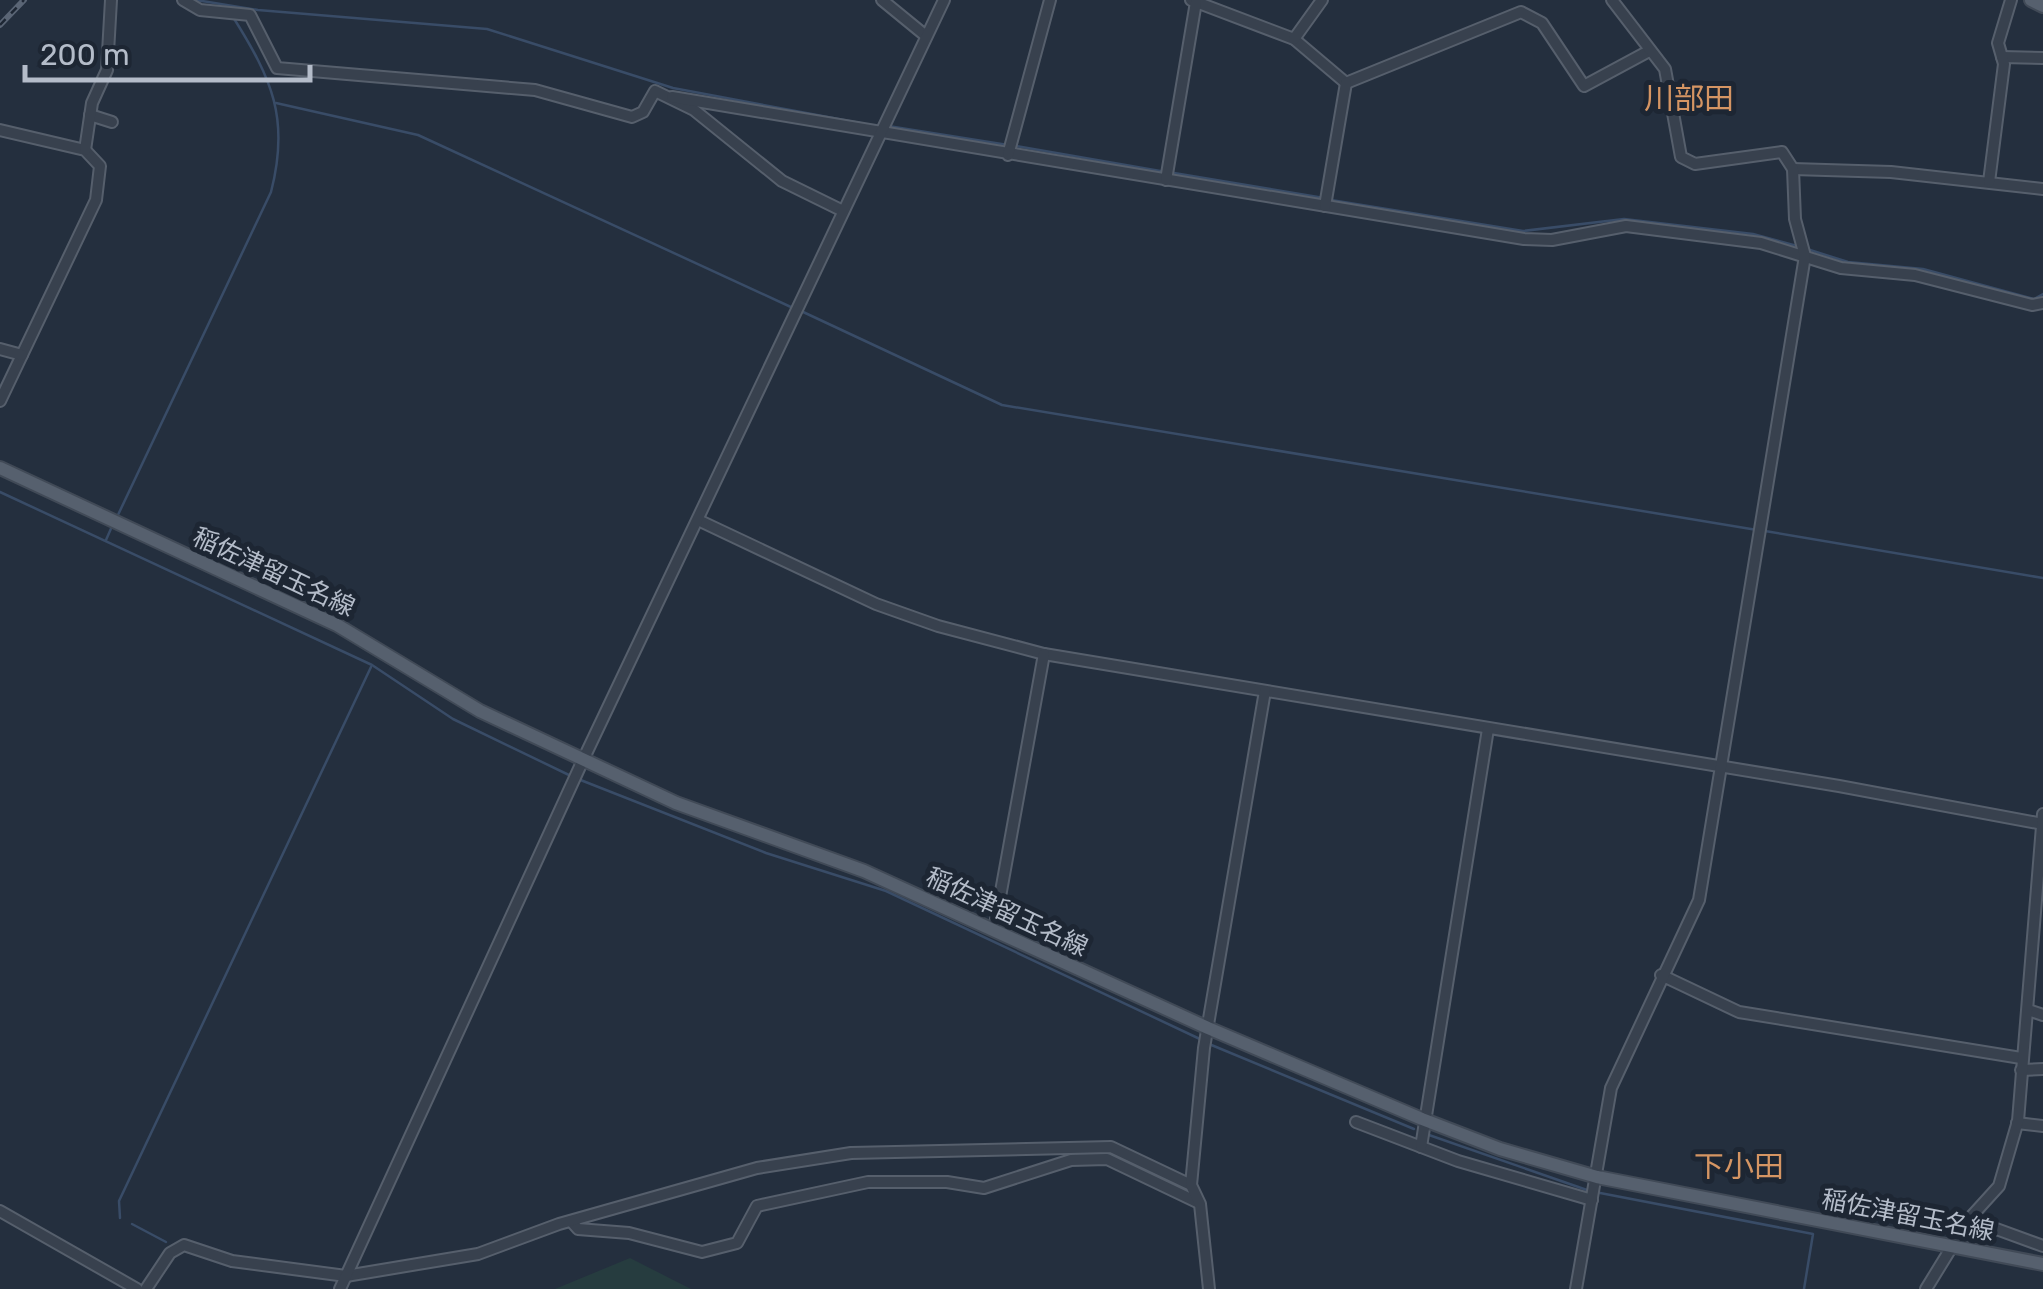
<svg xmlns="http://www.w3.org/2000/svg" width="2043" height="1289" viewBox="0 0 2043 1289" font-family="Rubik,'Noto Sans JP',sans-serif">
	<rect width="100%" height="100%" fill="#242f3e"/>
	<path fill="#263c3f" d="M630,1258L691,1289H555Z"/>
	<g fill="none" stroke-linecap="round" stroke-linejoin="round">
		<g stroke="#394c67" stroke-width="2.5">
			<path d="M196,0L258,10L487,29L673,88L860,123"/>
			<path d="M276,103L418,135L793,308"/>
			<path d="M888,126L1008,145"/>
			<path d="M1016,146L1166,172"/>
			<path d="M1174,173L1324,198"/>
			<path d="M1331,200L1523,231L1624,219L1753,234L1797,246"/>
			<path d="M1810,250L1848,262L1923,269L2034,299L2043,294"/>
			<path d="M801,311L1002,405L1757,530"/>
			<path d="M0,492L372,665L453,719L571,776"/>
			<path d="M117,517L271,192C290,119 272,79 233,17"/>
			<path d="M1765,531L2043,578"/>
			<path d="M106,540L113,524"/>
			<path d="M578,779L766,853L886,891L1202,1040"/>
			<path d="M1209,1044L1414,1129"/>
			<path d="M1429,1135L1587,1190"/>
			<path d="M1595,1192L1813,1234L1804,1289"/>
			<path d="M120,1218L119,1201L371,667"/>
			<path d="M132,1224L166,1242"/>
		</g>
		<g stroke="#565f6c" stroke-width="14">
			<g id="minor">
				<path d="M183,0L200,10L250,15L277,68L535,90L632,117L643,112L655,91L694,110L782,181L843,211"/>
				<path d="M882,0L926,36"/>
				<path d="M1191,0L1294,39L1346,83"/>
				<path d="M1294,39L1322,0"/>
				<path d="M2002,57L2043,58"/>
				<path d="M1346,83L1521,12L1542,23L1584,86L1649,51"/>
				<path d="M672,97L1524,239L1552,240L1626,226L1761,243L1841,268L1915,275L2032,305L2043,303"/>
				<path d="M90,115L112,122"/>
				<path d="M0,130L85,150L100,166L96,200L0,401"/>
				<path d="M85,150L92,103L107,70L111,0"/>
				<path d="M1008,155L1050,0"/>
				<path d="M1793,169L1891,172L2043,189"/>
				<path d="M1166,180L1196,2"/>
				<path d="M1989,182L2004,64L1998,43L2011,0"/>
				<path d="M1325,206L1346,83"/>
				<path d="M0,349L22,355"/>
				<path d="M698,520L876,604L938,626L1044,654L1839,786L2043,824"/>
				<path d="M994,930L1044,654"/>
				<path d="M1661,975L1739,1012L2021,1058"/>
				<path d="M2028,1010L2043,1015"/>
				<path d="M2021,1070L2043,1069"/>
				<path d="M1356,1122L1458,1161L1592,1200"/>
				<path d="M2017,1123L2043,1126"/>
				<path d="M1421,1147L1488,729"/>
				<path d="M0,1211L137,1289"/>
				<path d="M1969,1219L2043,1246"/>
				<path d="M571,1221L578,1229L629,1233L702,1252L737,1243L757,1206L868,1182H947L984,1188L1071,1160L1107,1159L1199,1203"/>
				<path d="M146,1289L170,1253L184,1245L232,1261L346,1276L478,1254L559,1224L757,1168L851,1153L1111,1147L1191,1185"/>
				<path d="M340,1289L583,760L944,0"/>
				<path d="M1209,1289L1200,1204L1191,1185L1204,1048L1265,691"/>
				<path d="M1576,1289L1611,1088L1699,900L1805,256L1795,219L1793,169L1782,152L1695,164L1681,157L1665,69L1612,0"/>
				<path d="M1926,1289L1969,1219L1999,1186L2018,1121L2043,814"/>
			</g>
		</g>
		<g stroke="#414a57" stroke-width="16">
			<g id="major">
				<path d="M2031,0L2043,6"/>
				<path d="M0,468L337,625L480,711L676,803L864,871L1208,1028L1422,1119L1500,1149L1597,1177L2043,1264"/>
			</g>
		</g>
		<use href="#minor" stroke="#38414e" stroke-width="10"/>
		<use href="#major" stroke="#56606e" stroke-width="12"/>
		<g stroke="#5a6575" stroke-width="6">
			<path id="rail" d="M0,25L24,0"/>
		</g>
		<use href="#rail" stroke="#1d2633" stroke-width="2.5" stroke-dasharray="8" stroke-linecap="butt"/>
	</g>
	<g text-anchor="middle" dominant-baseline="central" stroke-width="10" stroke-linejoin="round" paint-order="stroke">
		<g font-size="25" fill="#b4bcc9" stroke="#1d2633">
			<text transform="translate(274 572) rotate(25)">稲佐津留玉名線</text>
			<text transform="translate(1007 912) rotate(25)">稲佐津留玉名線</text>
			<text transform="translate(1908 1215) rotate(11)">稲佐津留玉名線</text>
		</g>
		<g font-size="30" fill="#d59563" stroke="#1d2633">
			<text x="1689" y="99">川部田</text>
			<text x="1739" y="1167">下小田</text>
		</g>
	</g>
	<path d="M25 65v15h285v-15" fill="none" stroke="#b4bcc9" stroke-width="5"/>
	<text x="40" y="65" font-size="30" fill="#b4bcc9" stroke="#1d2633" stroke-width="8" paint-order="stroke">200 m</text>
</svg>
